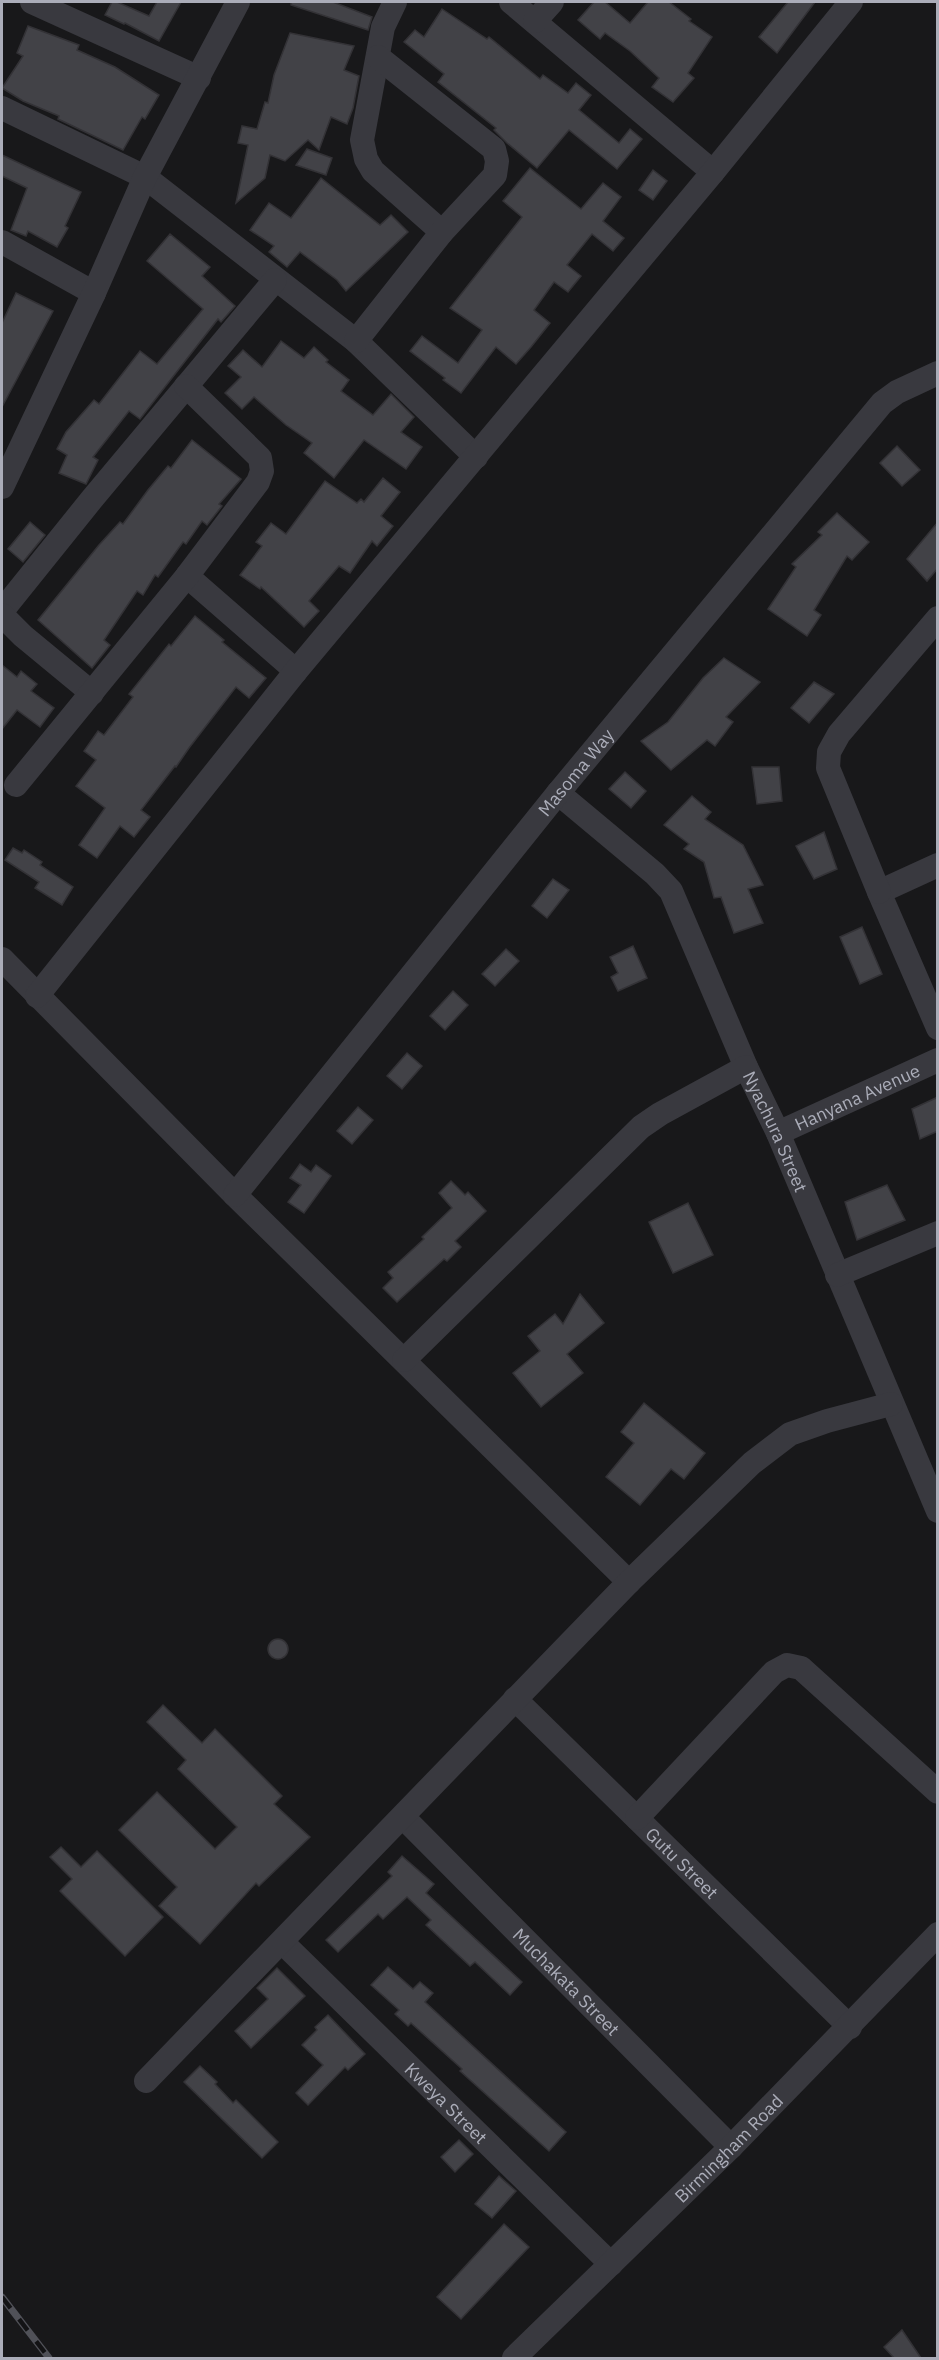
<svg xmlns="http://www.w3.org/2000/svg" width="939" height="2360" viewBox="0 0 939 2360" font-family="'IBM Plex Sans',sans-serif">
	<rect width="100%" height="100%" fill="#18181a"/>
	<g fill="#424247" stroke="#333236" stroke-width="1.5">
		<path d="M112,2H117L149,16L157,2H181L159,41L125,23L124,24L105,15Z"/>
		<path d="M291,2H333L372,17L368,30L291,5Z"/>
		<path d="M594,2H605L630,23L648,2H669L691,19L689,21L712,37L688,73L694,78L673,102L652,87L659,78L630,51L605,33L600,39L578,20Z"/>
		<path d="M788,2H815L777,53L759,37Z"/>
		<path d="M442,9L487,39L489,37L540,79L543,75L568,93L576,83L591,95L579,110L619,143L630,129L642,139L617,169L569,130L537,168L507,143L494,130L496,128L438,82L444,74L404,42L415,30L424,37Z"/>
		<path d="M28,26L79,45L77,50L115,67L159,95L145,119L142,117L123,150L58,119L59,116L23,101L2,88L23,56L17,53Z"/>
		<path d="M290,33L354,46L344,70L359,76L353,108L347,124L331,117L319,150L308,140L285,161L270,155L265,178L236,203L248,145L238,143L242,126L257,129L265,102L268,103L274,75Z"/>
		<path d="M307,149L332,158L326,175L296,165Z"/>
		<path d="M2,155L81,192L65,226L68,228L57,247L28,231L26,236L11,230L27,188L2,176Z"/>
		<path d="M530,168L581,209L603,183L621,197L603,221L624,238L613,251L592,234L567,265L581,276L568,292L554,282L534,310L550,323L531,347L516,364L496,347L461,393L443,380L445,378L410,351L422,336L458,363L482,330L450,308L522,217L503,201Z"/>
		<path d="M653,170L667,181L653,200L639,190Z"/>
		<path d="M321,178L380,225L391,215L408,232L346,291L337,280L300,252L287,267L269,252L274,246L250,230L269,203L291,218Z"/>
		<path d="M170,234L210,267L202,276L235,306L221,322L218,319L140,419L129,411L93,457L98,460L86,484L59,473L67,455L57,449L66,432L94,400L99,404L140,351L157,364L203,309L147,261Z"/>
		<path d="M16,293L53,311L2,407V323Z"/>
		<path d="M281,341L304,358L314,347L328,360L326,362L349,380L341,391L373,415L391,394L414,417L401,432L422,447L406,469L364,440L334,478L304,453L312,443L286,425L254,397L242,409L225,393L241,377L228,366L243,350L262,367Z"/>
		<path d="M192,440L241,479L219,504L222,506L207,525L202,521L186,544L183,542L158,577L155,575L143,595L137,591L104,640L110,645L92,668L38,620L99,545L120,522L123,524L148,490L168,466L171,468Z"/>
		<path d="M897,446L920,470L902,486L880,463Z"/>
		<path d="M383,478L400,492L381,516L393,526L377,546L372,541L350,573L339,566L309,601L319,611L304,627L261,587L260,589L240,575L262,546L256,542L271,523L286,534L325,481L357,503L361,499L364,502Z"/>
		<path d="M837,513L869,542L852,560L847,556L814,610L821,615L807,636L768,609L796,567L792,564L822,535L818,532Z"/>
		<path d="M30,522L45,535L23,562L8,549Z"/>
		<path d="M938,522V568L927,581L907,559Z"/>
		<path d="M195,616L224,640L222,642L266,678L249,698L236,687L189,748L176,767L175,766L141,810L150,817L134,837L120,826L97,858L79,845L105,808L76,786L96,760L84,751L98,731L104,735L133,697L129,694L169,644L171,646Z"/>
		<path d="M724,658L760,682L726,717L733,722L715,746L707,740L671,770L641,741L668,722L703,678Z"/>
		<path d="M2,665L17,677L21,671L37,684L31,691L54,708L40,727L17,710L2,729Z"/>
		<path d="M814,682L834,694L809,723L791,708Z"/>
		<path d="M752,767H779L782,801L757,804Z"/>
		<path d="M625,772L646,791L631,808L609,789Z"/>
		<path d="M692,796L711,812L705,819L743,845L763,885L748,889L763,923L734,933L721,897L714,898L704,862L684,849L689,844L664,825Z"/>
		<path d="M824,832L837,869L814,879L796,846Z"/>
		<path d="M13,848L22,853L24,850L42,862L40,865L73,887L62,905L35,888L39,882L5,860Z"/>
		<path d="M553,879L569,890L547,918L532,906Z"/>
		<path d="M862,927L882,974L860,984L840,937Z"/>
		<path d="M633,946L647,978L618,991L611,977L618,973L610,957Z"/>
		<path d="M506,949L519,961L495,986L482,974Z"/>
		<path d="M453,991L468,1005L445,1030L430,1016Z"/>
		<path d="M407,1053L422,1066L402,1089L387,1076Z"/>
		<path d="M938,1097V1131L920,1139L912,1109Z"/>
		<path d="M358,1107L373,1120L352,1144L337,1131Z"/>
		<path d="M300,1164L311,1172L316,1165L331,1176L304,1213L288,1202L301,1185L290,1178Z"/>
		<path d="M451,1181L465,1195L468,1192L486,1211L455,1241L461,1247L447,1261L444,1259L397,1302L383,1288L393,1278L388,1272L424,1239L422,1237L452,1208L439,1193Z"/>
		<path d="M887,1185L905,1220L857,1240L845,1202Z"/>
		<path d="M688,1203L713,1255L673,1273L649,1222Z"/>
		<path d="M580,1294L604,1323L567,1354L583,1373L541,1407L513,1373L540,1351L528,1336L555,1314L563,1324Z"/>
		<path d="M644,1403L705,1453L684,1479L671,1469L640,1505L606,1477L634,1443L621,1432Z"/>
		<circle cx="278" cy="1649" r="10"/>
		<path d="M163,1705L202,1743L215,1729L282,1796L274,1804L310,1837L259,1886L256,1883L200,1944L159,1906L177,1887L119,1830L157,1792L215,1849L237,1827L178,1769L186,1760L147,1722Z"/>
		<path d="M61,1847L81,1867L97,1851L163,1917L125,1956L60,1891L72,1879L50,1857Z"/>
		<path d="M402,1856L434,1884L426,1893L522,1982L510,1995L475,1962L470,1966L426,1925L431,1920L407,1897L383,1919L378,1914L338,1952L326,1940L392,1876L388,1872Z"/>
		<path d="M388,1967L413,1989L420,1982L433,1993L425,2002L566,2132L549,2151L460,2071L462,2069L411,2023L408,2026L395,2014L399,2010L371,1985Z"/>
		<path d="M277,1968L305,1996L251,2048L235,2031L268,1999L257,1988Z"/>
		<path d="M328,2015L365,2054L348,2070L345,2067L308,2105L296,2093L323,2065L302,2045L317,2030L315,2027Z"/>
		<path d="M200,2066L217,2082L215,2084L233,2103L236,2100L278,2142L262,2158L184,2082Z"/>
		<path d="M459,2140L473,2154L455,2172L441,2157Z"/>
		<path d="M499,2176L516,2191L492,2218L475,2204Z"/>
		<path d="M504,2224L529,2247L461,2319L437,2297Z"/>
		<path d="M902,2330L921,2358H894L884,2347Z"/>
	</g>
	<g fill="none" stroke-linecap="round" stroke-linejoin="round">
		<g stroke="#39393f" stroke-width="24">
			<path d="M32,2L199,78"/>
			<path d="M395,2L383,27L362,140L366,159L373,171L442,232"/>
			<path d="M511,2L713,172"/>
			<path d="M535,21L552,2"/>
			<path d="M2,108L145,177L356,341L476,457"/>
			<path d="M2,242L94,293"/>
			<path d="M356,341L442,232L495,175L497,161L494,149L378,57"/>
			<path d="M2,487L94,293L145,177L238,2"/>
			<path d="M187,576L296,671"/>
			<path d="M2,611L92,499L275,280"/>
			<path d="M2,615L23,636L92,693"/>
			<path d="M16,785L187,576L258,482L262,471L260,458L186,386"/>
			<path id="s1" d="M558,793L655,874L671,891L746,1067L778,1133L938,1511"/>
			<path d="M938,865L879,892L938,1028"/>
			<path d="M879,892L828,768L829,752L839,734L938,618"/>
			<path d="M2,959L235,1195L629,1582"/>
			<path d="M37,996L296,671L713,172L851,2"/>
			<path id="s2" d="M778,1133L938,1060"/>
			<path id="s3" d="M235,1195L558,793L882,403L897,392L938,373"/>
			<path d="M837,1275L938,1233"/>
			<path d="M404,1360L641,1127L660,1114L746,1067"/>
			<path id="s4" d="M515,1699L850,2027"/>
			<path id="s5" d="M403,1817L731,2147"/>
			<path d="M637,1818L774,1672L787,1665L801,1668L938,1792"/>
			<path id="s6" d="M282,1942L611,2264"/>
			<path d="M146,2081L629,1582L752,1463L790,1434L827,1421L891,1404"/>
			<path id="s7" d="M514,2358L731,2147L938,1934"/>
		</g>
		<g stroke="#505158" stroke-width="7">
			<path id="rail" d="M2,2297L49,2358"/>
		</g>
		<use href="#rail" stroke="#131315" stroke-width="4.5" stroke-dasharray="14" stroke-linecap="butt"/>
	</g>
	<g text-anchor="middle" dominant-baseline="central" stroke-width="4.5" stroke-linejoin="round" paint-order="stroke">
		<g font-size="18" fill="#abadb9" stroke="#131315">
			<text stroke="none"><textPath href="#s3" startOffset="543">Masoma Way</textPath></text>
			<text stroke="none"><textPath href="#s2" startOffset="87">Hanyana Avenue</textPath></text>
			<text stroke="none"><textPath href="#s1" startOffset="412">Nyachura Street</textPath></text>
			<text stroke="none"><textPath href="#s4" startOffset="234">Gutu Street</textPath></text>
			<text stroke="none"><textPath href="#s5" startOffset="232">Muchakata Street</textPath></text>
			<text stroke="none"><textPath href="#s6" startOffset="230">Kweya Street</textPath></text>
			<text stroke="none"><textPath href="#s7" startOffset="300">Birmingham Road</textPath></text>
		</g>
	</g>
	<rect width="939" height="2360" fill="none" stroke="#abadb9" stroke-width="6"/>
</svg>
